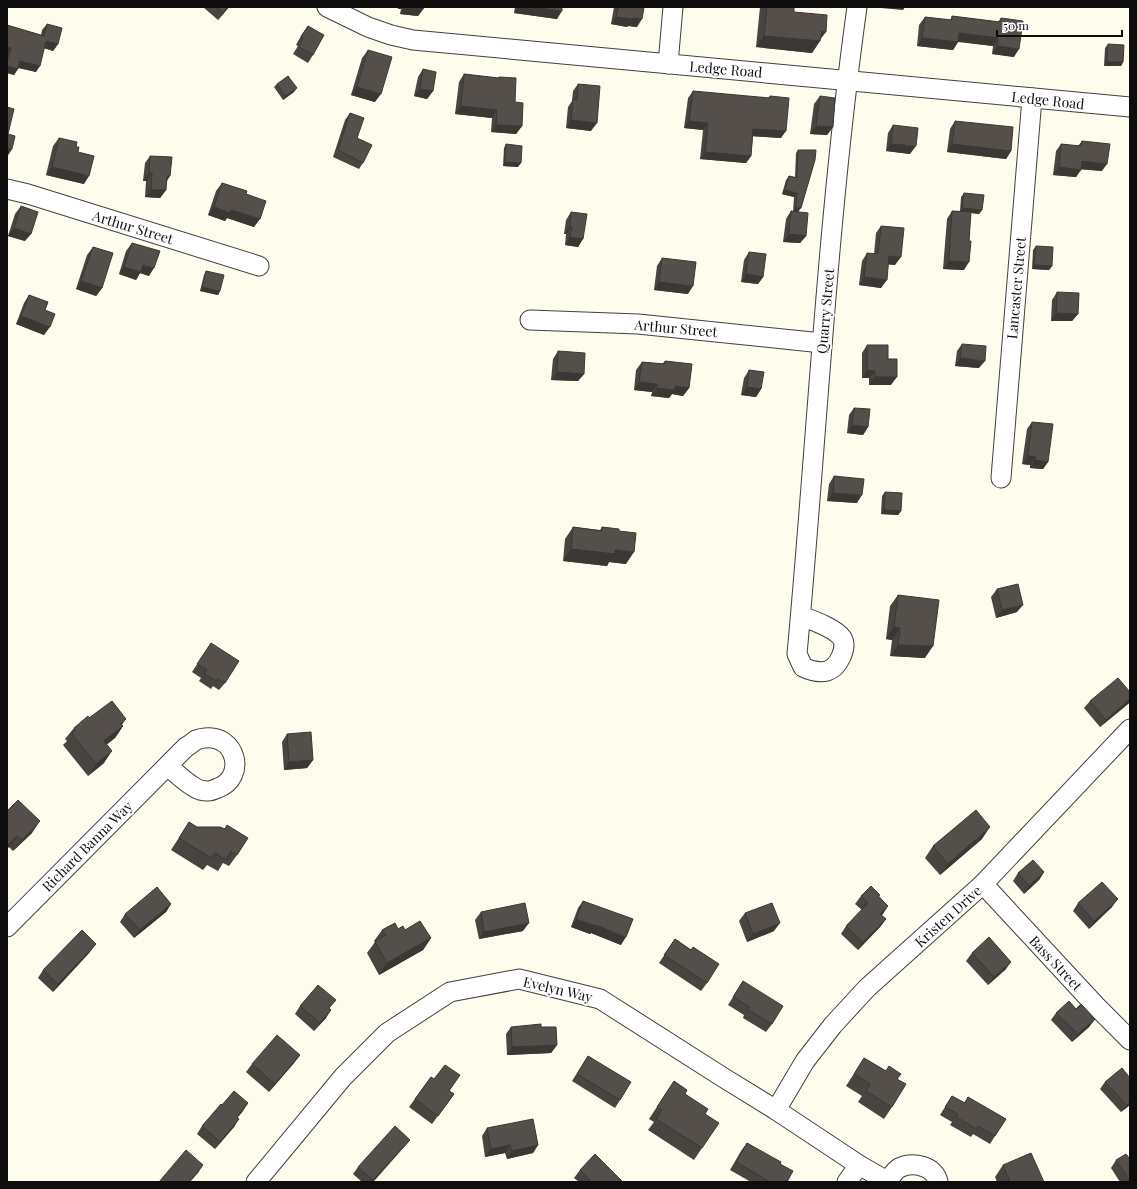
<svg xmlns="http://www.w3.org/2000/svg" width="1137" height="1189" viewBox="0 0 1137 1189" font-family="'Playfair Display',serif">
	<rect width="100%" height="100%" fill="#fefced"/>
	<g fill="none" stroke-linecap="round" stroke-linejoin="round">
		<g stroke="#404040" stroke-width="21">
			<g id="minor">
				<path d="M327,7L368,27L391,35L413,40L1130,107"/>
				<path d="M668,64L673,7"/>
				<path d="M7,189L28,194L259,266"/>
				<path d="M530,320L638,324L822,343"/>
				<path d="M1001,478L1032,98"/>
				<path d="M801,616C812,620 835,628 842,638C848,648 838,668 827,671C818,673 811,671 803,667L797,654C817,438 827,222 857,7"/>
				<path d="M983,884L1096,1006L1130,1040"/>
				<path d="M7,927L186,747C190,745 193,742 196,740C199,739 202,738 205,738C236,734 247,777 218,788C211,791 208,792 200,790C189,786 177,774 168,766"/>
				<path d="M776,1110L805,1061L833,1025L867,988L983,884L1130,729"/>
				<path d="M256,1182L343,1077L387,1033L450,992L519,979L600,999L724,1078L776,1110L859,1165L887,1181"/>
				<path d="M847,1182L859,1165"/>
				<path d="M887,1182C890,1178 895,1170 899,1168C913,1161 935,1166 938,1182"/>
			</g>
		</g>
		<use href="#minor" stroke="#fff" stroke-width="19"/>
	</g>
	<g fill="#484440">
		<path d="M203,7H229L218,20Z"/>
		<path d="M398,7H424V8L418,16L400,14L401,9H398Z"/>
		<path d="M515,7H562L557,19L514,13Z"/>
		<path d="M614,7H644L637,27L628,26L627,27L611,24Z"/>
		<path d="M760,7H794V12L821,39L812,53L756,47Z"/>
		<path d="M952,16L998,22L1001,18L1014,57L992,54L993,46L958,42L953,50L917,46L919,25L925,17L950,20Z"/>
		<path d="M47,24L58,44L53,51L44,48L36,72L18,68L14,75L7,73V25L41,35L42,30Z"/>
		<path d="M308,26L313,55L308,63L293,54L298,46L296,45L302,34Z"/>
		<path d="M1108,44L1123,62L1121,66H1104L1105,48Z"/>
		<path d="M368,50L375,102L351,95L362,58Z"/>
		<path d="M423,69L433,91L427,99L414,96L418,77Z"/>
		<path d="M464,74L498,78L499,77L515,102L522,126L516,134L491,132L492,118L455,114L459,82Z"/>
		<path d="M277,84L294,92L283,100L274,87Z"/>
		<path d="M578,84L591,131L566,128L568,107L572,101L573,91Z"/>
		<path d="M693,91L768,98L770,96L781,138L753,136L751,156L746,163L700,159L703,130L684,128L688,98Z"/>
		<path d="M820,96L833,127L827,135L810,134L814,104Z"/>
		<path d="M350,113L357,138L363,163L359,169L333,157L345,120Z"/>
		<path d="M955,121L1011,151L1006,159L947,152L950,129Z"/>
		<path d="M893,125L910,154L886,151L888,133Z"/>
		<path d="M59,138L78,152L84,184L46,175L53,146Z"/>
		<path d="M1082,141L1102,171L1081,169L1076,177L1053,175L1056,151L1061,144L1078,146Z"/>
		<path d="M506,144L518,167L503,166L504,148Z"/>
		<path d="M798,150V212L806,236L800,243L783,242L786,219L791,211L793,212L794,197L782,194L786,180L789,176L795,177L796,153Z"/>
		<path d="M150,156L166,182V190L160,198L145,197L146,181H143L145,163Z"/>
		<path d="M222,183L246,194L254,227L227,218L225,221L208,215L216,191Z"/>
		<path d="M964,193L982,210L979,214L970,213L969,241L964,270L943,269L947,219L952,211H960L961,197Z"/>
		<path d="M21,206L25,241L8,236L15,214Z"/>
		<path d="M571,212L583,239L578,247L565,245L566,234H564L566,220Z"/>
		<path d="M881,226L895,265L888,264L881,288L859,285L862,261L867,253L874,254L876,233Z"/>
		<path d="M132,243L149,276L140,273L136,280L119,274L126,251Z"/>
		<path d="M1036,246L1052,266L1049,270L1032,269L1033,250Z"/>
		<path d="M93,247L102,288L96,296L76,289L87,255Z"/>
		<path d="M749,252L763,277L758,284L741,282L744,260Z"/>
		<path d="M662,258L688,294L654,290L657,266Z"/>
		<path d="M206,271L220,291L218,295L200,291L204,275Z"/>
		<path d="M1057,292L1078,314L1072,321H1051L1052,300Z"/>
		<path d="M29,295L45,310L44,335L16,324L24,303Z"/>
		<path d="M962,344L979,368L955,366L957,351Z"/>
		<path d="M867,345L888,359L891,385H869V378H862V353Z"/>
		<path d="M558,351L584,374L578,381L551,380L553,359Z"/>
		<path d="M665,361L689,388L683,396L672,394L669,398L651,396L652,392L634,390L636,370L642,362L662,364Z"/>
		<path d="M749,370L761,389L756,397L741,395L744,378Z"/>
		<path d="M854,408L868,427L863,435L847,433L849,415Z"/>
		<path d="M1032,422L1048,462L1043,469L1030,468V465L1022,464L1027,429Z"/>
		<path d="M834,476L857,503L827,501L829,484Z"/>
		<path d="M885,492L901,511L898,515L881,514L882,496Z"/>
		<path d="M573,527L600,530L602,527L619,531L626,564L609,562L607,566L563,561L565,539Z"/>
		<path d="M997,589L1017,612L996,618L991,597Z"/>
		<path d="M898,595L925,658L890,656L892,640L886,639L890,606Z"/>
		<path d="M211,643L225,683L219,690L213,686L211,689L199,681L201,678L192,672Z"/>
		<path d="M1130,692V702L1128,704L1100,727L1084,708L1090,701Z"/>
		<path d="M89,718L122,725L123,726L115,738L107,744L104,763L88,776L63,745L67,741L65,739L74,728Z"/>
		<path d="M287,734L313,760L307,768L284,770L282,742Z"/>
		<path d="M7,811L32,833L13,851L9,847Z"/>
		<path d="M189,822L237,855L229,866L223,863L218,871L207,865L203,870L171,850Z"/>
		<path d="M982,839L940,875L925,858L933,846Z"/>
		<path d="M1044,872L1039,880L1024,894L1013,881L1018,873Z"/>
		<path d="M861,896H879L888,906L881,915L886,919L880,927L858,950L841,934L846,926L862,910L855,904Z"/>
		<path d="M583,901L621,945L591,933L590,934L571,927L578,908Z"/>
		<path d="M1078,903L1112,907L1089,929L1073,911Z"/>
		<path d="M171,904L166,912L134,938L120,922L125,914Z"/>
		<path d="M481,912L523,931L479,939L475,920Z"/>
		<path d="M745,913L774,931L747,942L739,921Z"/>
		<path d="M398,929L405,930L431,938L423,950L379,975L367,953L375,942L374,941L382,930Z"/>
		<path d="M675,939L691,950L707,983L701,991L659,963Z"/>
		<path d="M90,952L53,992L38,978L43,970Z"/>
		<path d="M972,953L1006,969L988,985L966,961Z"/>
		<path d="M743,981L772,1024L766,1032L743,1018L744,1015L728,1005Z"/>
		<path d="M300,1006L330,1009L326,1018L314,1031L295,1014Z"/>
		<path d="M1076,1009L1095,1019L1089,1027L1072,1042L1051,1020L1056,1013Z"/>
		<path d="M511,1027H541L557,1045L551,1053L507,1055L506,1034Z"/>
		<path d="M300,1055L294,1063L269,1092L246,1072L252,1064Z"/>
		<path d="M588,1056L620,1100L615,1108L572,1081Z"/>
		<path d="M864,1058L886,1071L889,1066L897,1079L892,1107L884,1119L858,1102L862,1096L846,1086Z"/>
		<path d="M431,1077L454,1094L432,1124L409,1107Z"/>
		<path d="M674,1081L685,1094L705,1114L702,1148L694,1160L648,1130L654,1122L649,1119Z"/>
		<path d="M1105,1082L1130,1105L1121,1112L1100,1089Z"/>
		<path d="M952,1096L964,1103L968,1097L995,1136L990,1144L973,1134L971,1137L950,1125L952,1122L940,1115Z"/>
		<path d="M222,1105L243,1111L237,1118L234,1127L215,1149L197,1134L202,1126Z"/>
		<path d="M487,1128L538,1145L533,1153L507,1159L505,1153L485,1157L482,1136Z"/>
		<path d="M410,1140L404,1147L373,1182H362L353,1174L358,1167Z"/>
		<path d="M747,1143L780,1164L787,1182H751L730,1170L741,1151Z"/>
		<path d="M1130,1159V1182H1120L1111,1168L1116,1160Z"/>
		<path d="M1003,1165L1044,1182H997L995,1177Z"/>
		<path d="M580,1170L623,1182H579L574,1178Z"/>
	</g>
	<g fill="#3b3734">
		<path d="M228,7H229L218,20L223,12Z"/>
		<path d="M399,7H402L401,9H398Z"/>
		<path d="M405,7H413L424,8L418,16L400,14Z"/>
		<path d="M518,7H531L562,11L557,19L514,13Z"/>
		<path d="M882,7H905L903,10L881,8Z"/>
		<path d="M616,17L633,18L642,19L637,27L628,26L627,27L611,24Z"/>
		<path d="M822,31L826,32L819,41H820L812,53L756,47L764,36Z"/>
		<path d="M959,33L998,38L993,46L954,41Z"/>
		<path d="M922,38L958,42L953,50L917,46Z"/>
		<path d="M46,41L58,44L53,51L41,47Z"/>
		<path d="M997,46L1019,49L1014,57L992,54Z"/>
		<path d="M7,47L11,48L7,53Z"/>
		<path d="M20,61L40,66L36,72L16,67Z"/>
		<path d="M1107,62H1123L1121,66H1104Z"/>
		<path d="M7,66L18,69L14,75L7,73Z"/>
		<path d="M357,87L381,94L375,102L351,95Z"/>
		<path d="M297,88L294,92L283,100L285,96Z"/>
		<path d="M420,89L433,91L427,99L414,96Z"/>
		<path d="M461,106L497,110L492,118L455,114Z"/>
		<path d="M571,120L597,123L591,131L566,128Z"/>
		<path d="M689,121L708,123L703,130L684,128Z"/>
		<path d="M496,125L522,126L516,134L491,132Z"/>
		<path d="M816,126L833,127L827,135L810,134Z"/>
		<path d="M753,129L786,131L781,138L748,136Z"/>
		<path d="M891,144L916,146L910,154L886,151Z"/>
		<path d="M952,144L1011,151L1006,159L947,152Z"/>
		<path d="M7,148L12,149L7,157Z"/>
		<path d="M705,152L751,156L746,163L700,159Z"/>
		<path d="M1082,161L1107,164L1102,171L1077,169Z"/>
		<path d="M505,162L521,163L518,167L503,166Z"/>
		<path d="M52,167L89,176L84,184L46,175Z"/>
		<path d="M1059,167L1081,170L1076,177L1053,175Z"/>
		<path d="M149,173H152L146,181H143Z"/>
		<path d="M167,176H170L165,184Z"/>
		<path d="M151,190H166L160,198L145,197Z"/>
		<path d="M785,190L797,193L794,197L782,194Z"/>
		<path d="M214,207L231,210L260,219L254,227L227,218L225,221L208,215Z"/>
		<path d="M796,208H801L798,212H793Z"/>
		<path d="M962,208L982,210L979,214L960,211Z"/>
		<path d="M570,226L572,227L566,234H564Z"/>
		<path d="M14,228L31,234L25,241L8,236Z"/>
		<path d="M789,234L806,236L800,243L783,242Z"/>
		<path d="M570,237L583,239L578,247L565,245Z"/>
		<path d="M889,256L901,257L895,265L884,264Z"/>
		<path d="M949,261L969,262L964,270L943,269Z"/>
		<path d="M143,265L154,268L149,276L140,273L136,280L119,274L124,267Z"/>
		<path d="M1034,265L1052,266L1049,270L1032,269Z"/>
		<path d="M746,274L763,277L758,284L741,282Z"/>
		<path d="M864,277L887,280L881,288L859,285Z"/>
		<path d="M81,281L102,288L96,296L76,289Z"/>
		<path d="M659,282L693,286L688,294L654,290Z"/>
		<path d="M202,287L220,291L218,295L200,291Z"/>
		<path d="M1056,313L1078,314L1072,321H1051Z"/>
		<path d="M21,316L50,327L44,335L16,324Z"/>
		<path d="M960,358L985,361L979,368L955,366Z"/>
		<path d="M867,370L875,371L869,378H862Z"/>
		<path d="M557,372L584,374L578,381L551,380Z"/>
		<path d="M875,377H897L891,385H869Z"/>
		<path d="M639,382L657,384L652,392L634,390Z"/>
		<path d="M675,386L689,388L683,396L672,394L669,398L651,396L657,388Z"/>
		<path d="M747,387L761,389L756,397L741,395Z"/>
		<path d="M852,425L868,427L863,435L847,433Z"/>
		<path d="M1028,456L1036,457L1030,465L1022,464Z"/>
		<path d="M1035,460L1048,462L1043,469L1030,468Z"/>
		<path d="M833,493L862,495L857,503L827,501Z"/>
		<path d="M884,510L901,511L898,515L881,514Z"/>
		<path d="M571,549L615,550L634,552L626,564L609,562L607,566L563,561Z"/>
		<path d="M1023,605L1017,612L996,618L1002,610Z"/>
		<path d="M894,627L900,628L892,640L886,639Z"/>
		<path d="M898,645L933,646L925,658L890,656Z"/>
		<path d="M1130,699V702L1128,704L1100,727L1106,720Z"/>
		<path d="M126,719L119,729L123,726L115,738L96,753L104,741L120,724Z"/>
		<path d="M112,751L104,763L88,776L96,764Z"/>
		<path d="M313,760L307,768L284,770L289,762Z"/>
		<path d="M40,821L32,833L13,851L22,840Z"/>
		<path d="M990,827L982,839L940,875L948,864Z"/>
		<path d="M17,836L9,847L7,850V846Z"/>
		<path d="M1044,872L1039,880L1024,894L1029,886Z"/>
		<path d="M1118,899L1112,907L1089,929L1094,921Z"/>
		<path d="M171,904L166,912L134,938L140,930Z"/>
		<path d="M888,906L883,914L875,922L880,914Z"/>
		<path d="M576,919L596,925L626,937L621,945L591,933L590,934L571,927Z"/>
		<path d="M886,919L880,927L858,950L863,942Z"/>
		<path d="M529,923L523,931L479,939L484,932Z"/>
		<path d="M780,923L774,931L747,942L753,934Z"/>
		<path d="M431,938L423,950L379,975L387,963Z"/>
		<path d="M96,944L90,952L53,992L58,984Z"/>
		<path d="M1011,962L1006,969L988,985L994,977Z"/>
		<path d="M331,1010L326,1018L314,1031L320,1023Z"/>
		<path d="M1095,1019L1089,1027L1072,1042L1078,1034Z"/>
		<path d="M557,1045L551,1053L507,1055L512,1047Z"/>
		<path d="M300,1055L294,1063L269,1092L275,1084Z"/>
		<path d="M1130,1102V1105L1121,1112L1127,1105Z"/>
		<path d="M248,1103L243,1111L231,1125L237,1117Z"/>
		<path d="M239,1119L234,1127L215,1149L220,1142Z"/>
		<path d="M410,1140L404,1147L373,1182H372Z"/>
		<path d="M510,1145L505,1153L485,1157L491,1149Z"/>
		<path d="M538,1145L533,1153L507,1159L512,1151Z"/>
		<path d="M203,1165L198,1173L190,1182H189Z"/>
	</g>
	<g fill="#544f4a" stroke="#3b3734">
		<path d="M217,7H228L223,12Z"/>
		<path d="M413,7H424V8Z"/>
		<path d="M531,7H562V11Z"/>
		<path d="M618,7H644L642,19L633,18V19L616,17Z"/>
		<path d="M767,7H794V12L827,15L826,32L822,31L820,41L764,36Z"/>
		<path d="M952,16L1000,22L1001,18L1023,21L1019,49L997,46L998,38L959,33L958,42L922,38L925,17L952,20Z"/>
		<path d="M47,24L62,28L58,44L46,41L40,66L20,61L18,69L7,66V61L11,48L7,47V25L44,36Z"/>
		<path d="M308,26L324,35L313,55L299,47L303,38L301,37Z"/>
		<path d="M1108,44L1124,45L1123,62H1107Z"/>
		<path d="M368,50L392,57L381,94L357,87Z"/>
		<path d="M423,69L436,72L433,91L420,89Z"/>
		<path d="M464,74L499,78V77L516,78L515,102L523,103L522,126L496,125L497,110L461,106Z"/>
		<path d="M288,76L297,88L285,96L277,84Z"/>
		<path d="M578,84L600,86L597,123L571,120L573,99H577Z"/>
		<path d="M693,91L770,98V96L789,98L786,131L753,129L751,156L705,152L708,123L689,121Z"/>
		<path d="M820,96L835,98L833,127L816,126Z"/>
		<path d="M7,107L14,109L8,134L15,136L12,149L7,148Z"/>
		<path d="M350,113L364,118L357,138L372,145L363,163L338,150Z"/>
		<path d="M955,121L1013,127L1011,151L952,144Z"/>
		<path d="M893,125L918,128L916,146L891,144Z"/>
		<path d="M59,138L77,142L76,147H79L78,152L94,156L89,176L52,167Z"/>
		<path d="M1082,141L1110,144L1107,164L1082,161L1081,170L1059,167L1061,144L1081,146Z"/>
		<path d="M506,144L522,146L521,163L505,162Z"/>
		<path d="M798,150H816L815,160L801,208H796L797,193L785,190L789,176L797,178Z"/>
		<path d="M150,156L172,157L170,176H167L166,190H151L152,173H149Z"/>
		<path d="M222,183L247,191L246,194L266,201L260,219L231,210L230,213L214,207Z"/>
		<path d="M964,193L984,195L982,210L962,208Z"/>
		<path d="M21,206L38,212L31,234L14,228Z"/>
		<path d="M791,211L808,213L806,236L789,234Z"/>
		<path d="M952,211L971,212L969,241H971L969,262L949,261Z"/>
		<path d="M571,212L587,214L583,239L570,237L572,227L570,226Z"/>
		<path d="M881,226L904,228L901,257L889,256L887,280L864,277L867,253L878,254Z"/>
		<path d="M132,243L160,251L154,268L143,265L141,272L124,267Z"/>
		<path d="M1036,246L1053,247L1052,266L1034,265Z"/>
		<path d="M93,247L113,253L102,288L81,281Z"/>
		<path d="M749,252L766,254L763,277L746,274Z"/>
		<path d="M662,258L696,262L693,286L659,282Z"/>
		<path d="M206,271L224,275L220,291L202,287Z"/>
		<path d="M1057,292L1079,293L1078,314L1056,313Z"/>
		<path d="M29,295L48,302L45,310L55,314L50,327L21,316Z"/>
		<path d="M962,344L986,346L985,361L960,358Z"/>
		<path d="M867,345H888V359H897V377H875V371L867,370Z"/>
		<path d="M558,351L585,353L584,374L557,372Z"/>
		<path d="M665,361L692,364L689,388L675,386V390L657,388V384L639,382L642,362L665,364Z"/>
		<path d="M749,370L764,372L761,389L747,387Z"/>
		<path d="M854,408L870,409L868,427L852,425Z"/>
		<path d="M1032,422L1053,424L1048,462L1035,460L1036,457L1028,456Z"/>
		<path d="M834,476L864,479L862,495L833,493Z"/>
		<path d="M885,492L902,493L901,511L884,510Z"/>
		<path d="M573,527L602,531V527L619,529V531L636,533L634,552L615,550V554L571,549Z"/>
		<path d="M1018,584L1023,605L1002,610L997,589Z"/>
		<path d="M898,595L939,600L933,646L898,645L900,628L894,627Z"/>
		<path d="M211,643L239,661L225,683L218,679L217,681L204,674L207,670L197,664Z"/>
		<path d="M1118,678L1130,692V699L1106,720L1090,701Z"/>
		<path d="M112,701L126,719L120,724L123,726L104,741L112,751L96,764L72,734L76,730L74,728L88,716L89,718Z"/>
		<path d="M311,732L313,760L289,762L287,734Z"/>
		<path d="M18,800L40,821L22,840L17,836L7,846V811Z"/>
		<path d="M976,810L990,827L948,864L933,846Z"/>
		<path d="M189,822L197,827H220L225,829L227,825L248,838L237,855L231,851L226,860L215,853L211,858L179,838Z"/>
		<path d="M1033,860L1044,872L1029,886L1018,873Z"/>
		<path d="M1102,882L1118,899L1094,921L1078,903Z"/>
		<path d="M871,886L880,895L878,896L888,906L880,914L886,919L863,942L846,926L868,903L861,896Z"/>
		<path d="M157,887L171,904L140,930L125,914Z"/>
		<path d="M583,901L633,919L626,937L596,925V926L576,919Z"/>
		<path d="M525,903L529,923L484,932L481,912Z"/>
		<path d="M772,903L780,923L753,934L745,913Z"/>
		<path d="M420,921L431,938L387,963L375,942L386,935L382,930L395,923L398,929L403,926L405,930Z"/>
		<path d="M82,930L96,944L58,984L43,970Z"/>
		<path d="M989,937L1011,962L994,977L972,953Z"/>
		<path d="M675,939L691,950L693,947L719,964L707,983L664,955Z"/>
		<path d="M743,981L783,1006L772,1024L748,1010L750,1007L733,997Z"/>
		<path d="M318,985L336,1000L329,1008L331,1010L320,1023L300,1006Z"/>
		<path d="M1069,1001L1076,1009L1081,1004L1095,1019L1078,1034L1056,1013Z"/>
		<path d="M541,1024V1027H556L557,1045L512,1047L511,1027Z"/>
		<path d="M277,1035L300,1055L275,1084L252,1064Z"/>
		<path d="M588,1056L631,1082L620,1100L577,1074Z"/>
		<path d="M864,1058L886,1071L889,1066L901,1074L897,1079L906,1084L892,1107L866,1091L870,1084L854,1074Z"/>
		<path d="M445,1065L460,1075L449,1091L454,1094L438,1116L415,1099L431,1077L434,1079Z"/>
		<path d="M1122,1068L1130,1078V1102L1127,1105L1105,1082Z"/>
		<path d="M674,1081L687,1090L685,1094L708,1109L705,1114L719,1123L702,1148L656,1119L662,1110L657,1107Z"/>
		<path d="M234,1091L248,1103L237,1117L239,1119L220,1142L202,1126L221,1104L222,1105Z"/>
		<path d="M952,1096L965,1103L968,1097L1006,1119L995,1136L978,1126L977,1129L956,1117L958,1114L945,1107Z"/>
		<path d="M533,1119L538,1145L512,1151L510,1145L491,1149L487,1128Z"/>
		<path d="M395,1126L410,1140L373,1180L358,1167Z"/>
		<path d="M747,1143L781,1162L780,1164L793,1171L787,1182H770L736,1162Z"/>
		<path d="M186,1150L203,1165L189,1182H159Z"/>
		<path d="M1031,1153L1044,1182H1010L1003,1165Z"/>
		<path d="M595,1154L623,1182H592L580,1170Z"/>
		<path d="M1126,1154L1130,1159V1181L1116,1160Z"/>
	</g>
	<g text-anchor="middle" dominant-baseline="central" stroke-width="4" stroke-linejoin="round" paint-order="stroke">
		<g font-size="14" fill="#0d0d0d" stroke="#fff">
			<text transform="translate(726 69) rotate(5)">Ledge Road</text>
			<text transform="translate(1048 100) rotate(6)">Ledge Road</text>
			<text transform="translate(133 227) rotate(17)">Arthur Street</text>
			<text transform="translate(1016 288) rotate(-85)">Lancaster Street</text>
			<text transform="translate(825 311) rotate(-85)">Quarry Street</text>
			<text transform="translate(676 328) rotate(5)">Arthur Street</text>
			<text transform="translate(87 846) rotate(-45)">Richard Banna Way</text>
			<text transform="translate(948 916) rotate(-42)">Kristen Drive</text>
			<text transform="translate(1056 963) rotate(47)">Bass Street</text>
			<text transform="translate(558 989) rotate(13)">Evelyn Way</text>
		</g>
	</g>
	<rect width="1137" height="1189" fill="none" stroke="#0d0d0d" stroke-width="16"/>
	<path d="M997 30v6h125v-6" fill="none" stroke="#0d0d0d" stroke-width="2"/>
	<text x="1003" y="30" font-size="12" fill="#0d0d0d" stroke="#ffffff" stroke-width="3" paint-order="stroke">50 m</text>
</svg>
